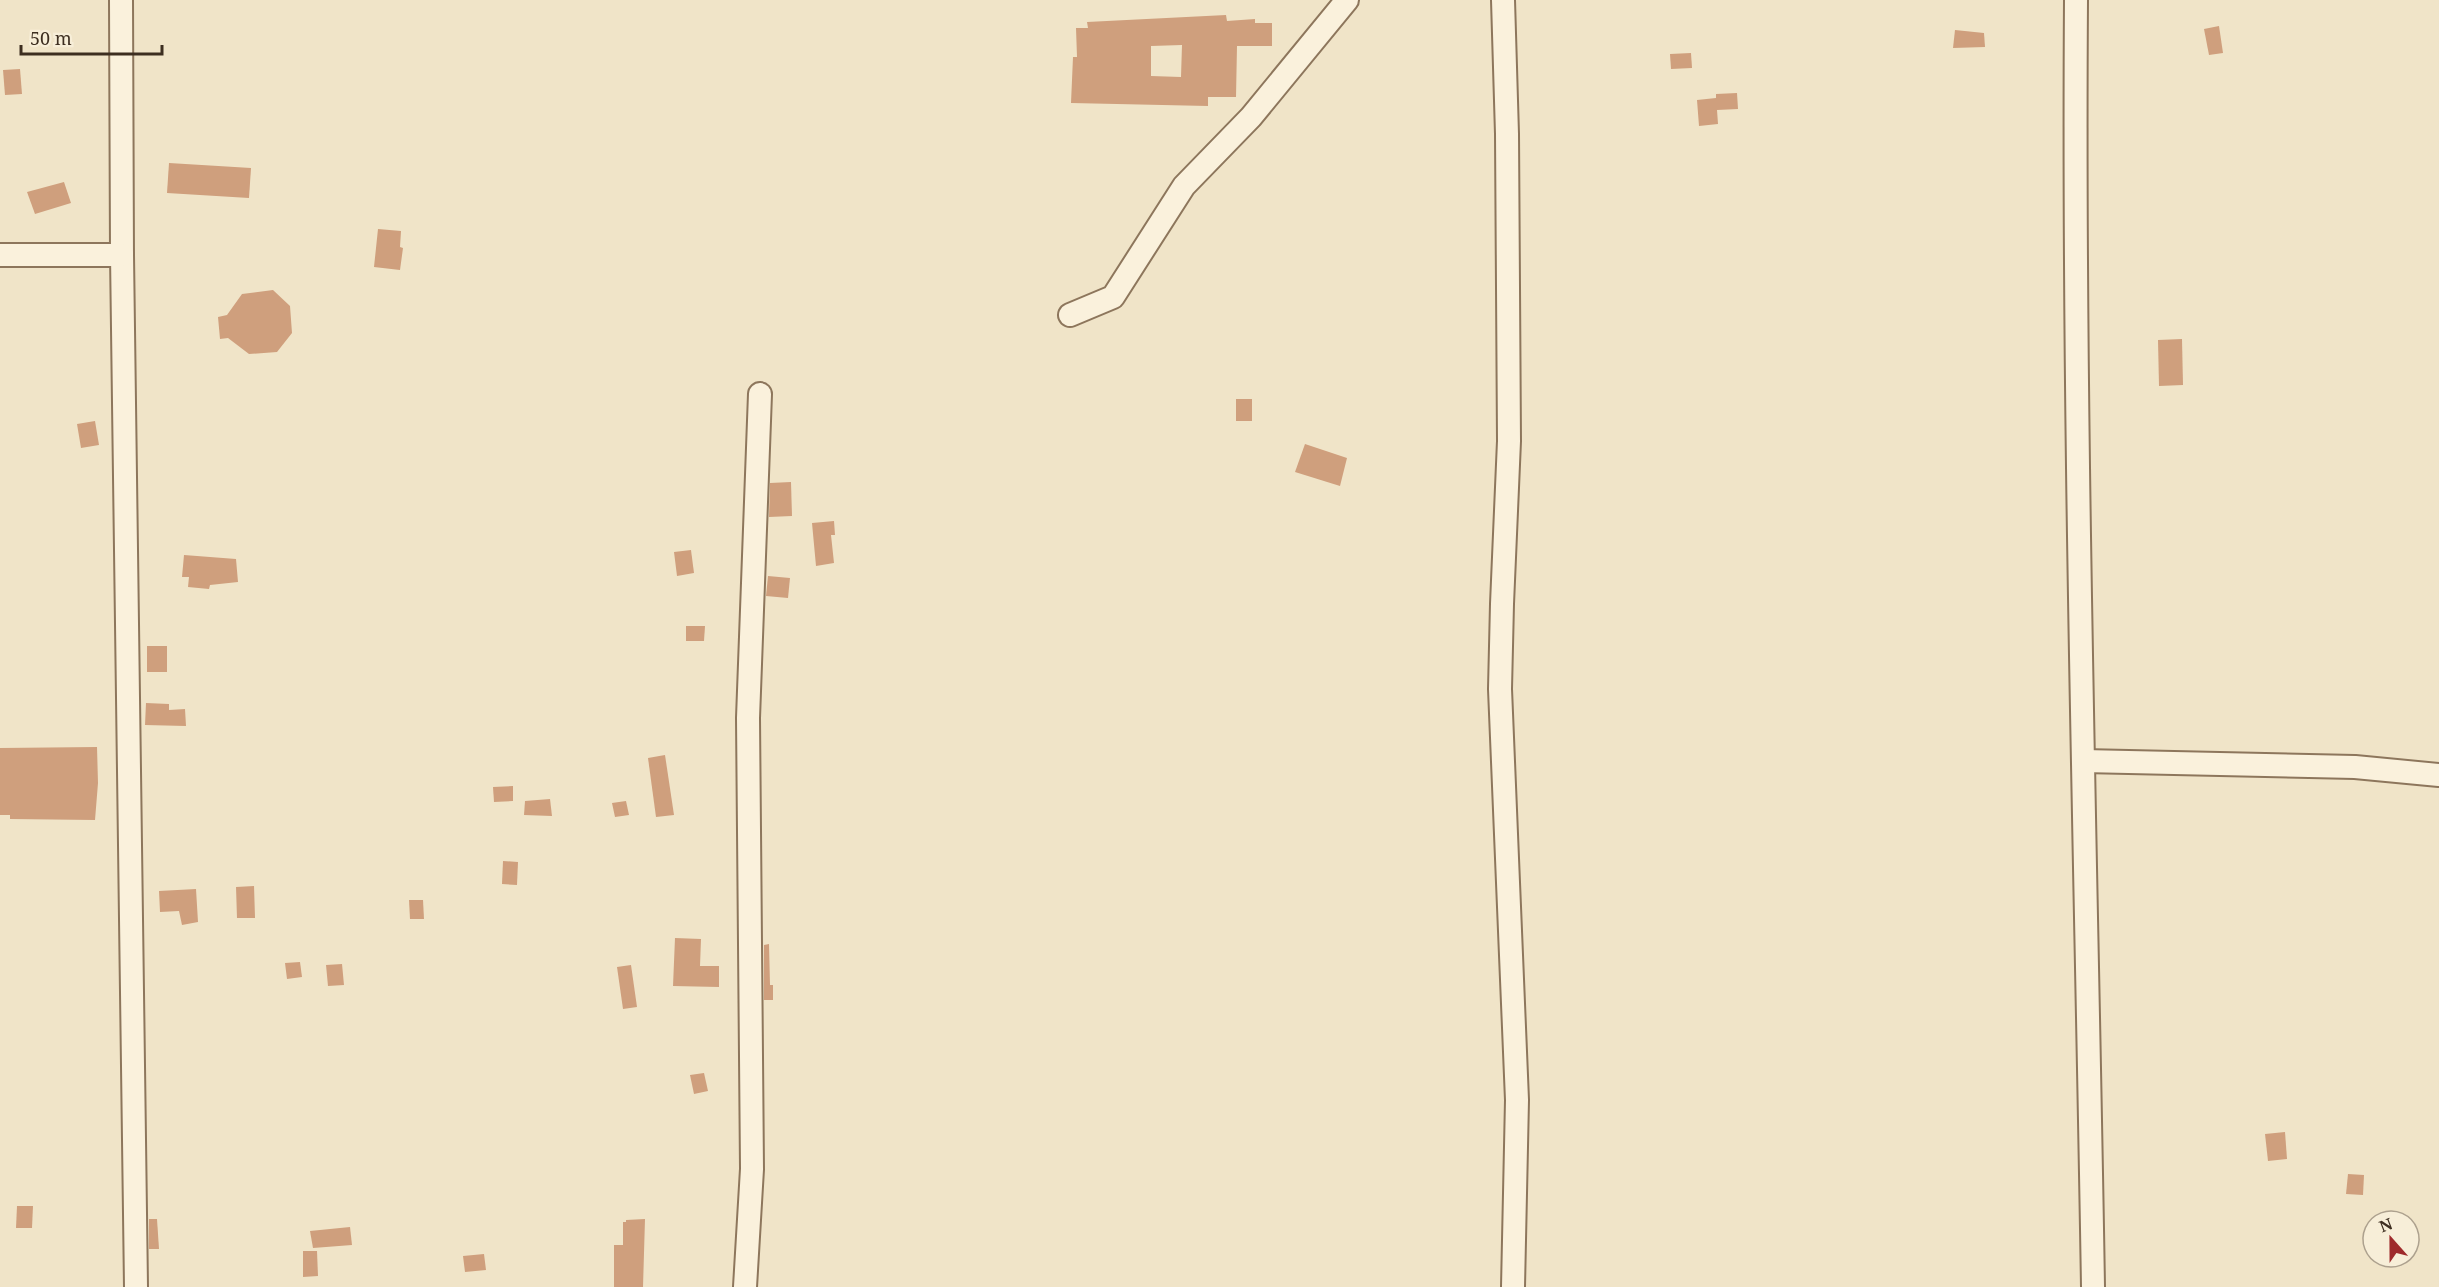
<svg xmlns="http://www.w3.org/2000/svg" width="2439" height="1287" viewBox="0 0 2439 1287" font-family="'Noto Serif',serif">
	<rect width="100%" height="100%" fill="#f0e4c8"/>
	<g fill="#cf9f7d" fill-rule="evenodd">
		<path d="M1226,15L1227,21L1255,19V23H1272V46H1237L1236,97H1208V106L1071,103L1073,57H1077L1076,28H1088L1087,22ZM1182,45L1181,77L1151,76V46Z"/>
		<path d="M2219,26L2223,53L2209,55L2204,29Z"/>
		<path d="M1955,30L1984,33L1985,47L1953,48Z"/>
		<path d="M1691,53L1692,68L1671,69L1670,54Z"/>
		<path d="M20,69L22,94L5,95L3,70Z"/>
		<path d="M1737,93L1738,109L1717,110L1718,124L1699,126L1697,100L1716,98V106V94Z"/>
		<path d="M169,163L251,168L249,198L167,193Z"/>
		<path d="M64,182L71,203L35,214L27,192Z"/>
		<path d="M378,229L401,231L400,247L403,248L400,270L374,267Z"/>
		<path d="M273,290L290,306L292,333L277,352L249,354L228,338L220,339L218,317L227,315L242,294Z"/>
		<path d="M2182,339L2183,385L2159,386L2158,340Z"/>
		<rect x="1236" y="399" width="16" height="22"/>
		<path d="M95,421L99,445L81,448L77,424Z"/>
		<path d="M1305,444L1347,458L1340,486L1295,472Z"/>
		<path d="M791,482L792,516L769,517L770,483Z"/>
		<path d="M834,521L835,535H831L834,563L816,566L812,523Z"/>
		<path d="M691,550L694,573L677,576L674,552Z"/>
		<path d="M184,555L236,559L238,582L210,585L209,589L188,587L189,577H182Z"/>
		<path d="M768,576L790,578L788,598L766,596Z"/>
		<path d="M686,626H705L704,641H686Z"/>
		<rect x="147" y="646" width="20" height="26"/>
		<path d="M146,703L169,704V710L185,709L186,726L145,725Z"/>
		<path d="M97,747L98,783L95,820L10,819V815H0V748Z"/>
		<path d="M665,755L674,815L656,817L648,758Z"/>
		<path d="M513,786V801L494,802L493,787Z"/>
		<path d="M550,799L552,816L524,815L525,801Z"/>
		<path d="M626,801L629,815L615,817L612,803Z"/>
		<path d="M503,861L518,862L517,885L502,884Z"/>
		<path d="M254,886L255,918H237L236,887Z"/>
		<path d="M196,889L198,922L182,925L179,911L160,912L159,891Z"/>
		<path d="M409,900H423L424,919H410Z"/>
		<path d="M675,938L701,939L700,966H719V987L673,986Z"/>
		<path d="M769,944L770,985H773V1000H764V945Z"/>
		<path d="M300,962L302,977L287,979L285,963Z"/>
		<path d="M342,964L344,985L328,986L326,965Z"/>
		<path d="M631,965L637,1007L623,1009L617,967Z"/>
		<path d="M704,1073L708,1091L694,1094L690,1075Z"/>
		<path d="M2285,1132L2287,1159L2268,1161L2265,1134Z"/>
		<path d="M2348,1174L2364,1175L2363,1195L2346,1194Z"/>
		<path d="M17,1206H33L32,1228H16Z"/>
		<path d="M149,1219H157L159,1249H149Z"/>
		<path d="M645,1219L643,1287H614V1245H623V1222H626V1220Z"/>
		<path d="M350,1227L352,1245L313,1248L310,1231Z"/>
		<path d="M303,1251H317L318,1276L303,1277Z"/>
		<path d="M484,1254L486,1270L465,1272L463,1256Z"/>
	</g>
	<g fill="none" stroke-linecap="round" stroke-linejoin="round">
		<g stroke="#8d765c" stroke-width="26">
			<g id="street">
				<path d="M121,0L122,255L136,1287"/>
				<path d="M1503,0L1507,134L1509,441L1502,604L1500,689L1517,1100L1513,1287"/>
				<path d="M2076,0C2073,429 2086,858 2093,1287"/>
				<path d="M0,255H122"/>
				<path d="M1070,315L1113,297L1184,186L1251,117L1347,0"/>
				<path d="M2083,761L2355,767L2439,775"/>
				<path d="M745,1287L752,1169L748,718L760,394"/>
			</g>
		</g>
		<use href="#street" stroke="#faf1dc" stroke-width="22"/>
	</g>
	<g transform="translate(2391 1239) rotate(339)"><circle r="28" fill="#f7eed8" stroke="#ada18e" stroke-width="1.5"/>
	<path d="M0-4.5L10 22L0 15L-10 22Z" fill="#9e2a2b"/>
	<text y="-9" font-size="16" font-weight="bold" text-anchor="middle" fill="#3d2e20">N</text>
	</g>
	<path d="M21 45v9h141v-9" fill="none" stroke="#3d2e20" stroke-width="3"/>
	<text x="30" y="45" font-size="18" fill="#3d2e20" stroke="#f7eed8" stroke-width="4.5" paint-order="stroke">50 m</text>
</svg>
